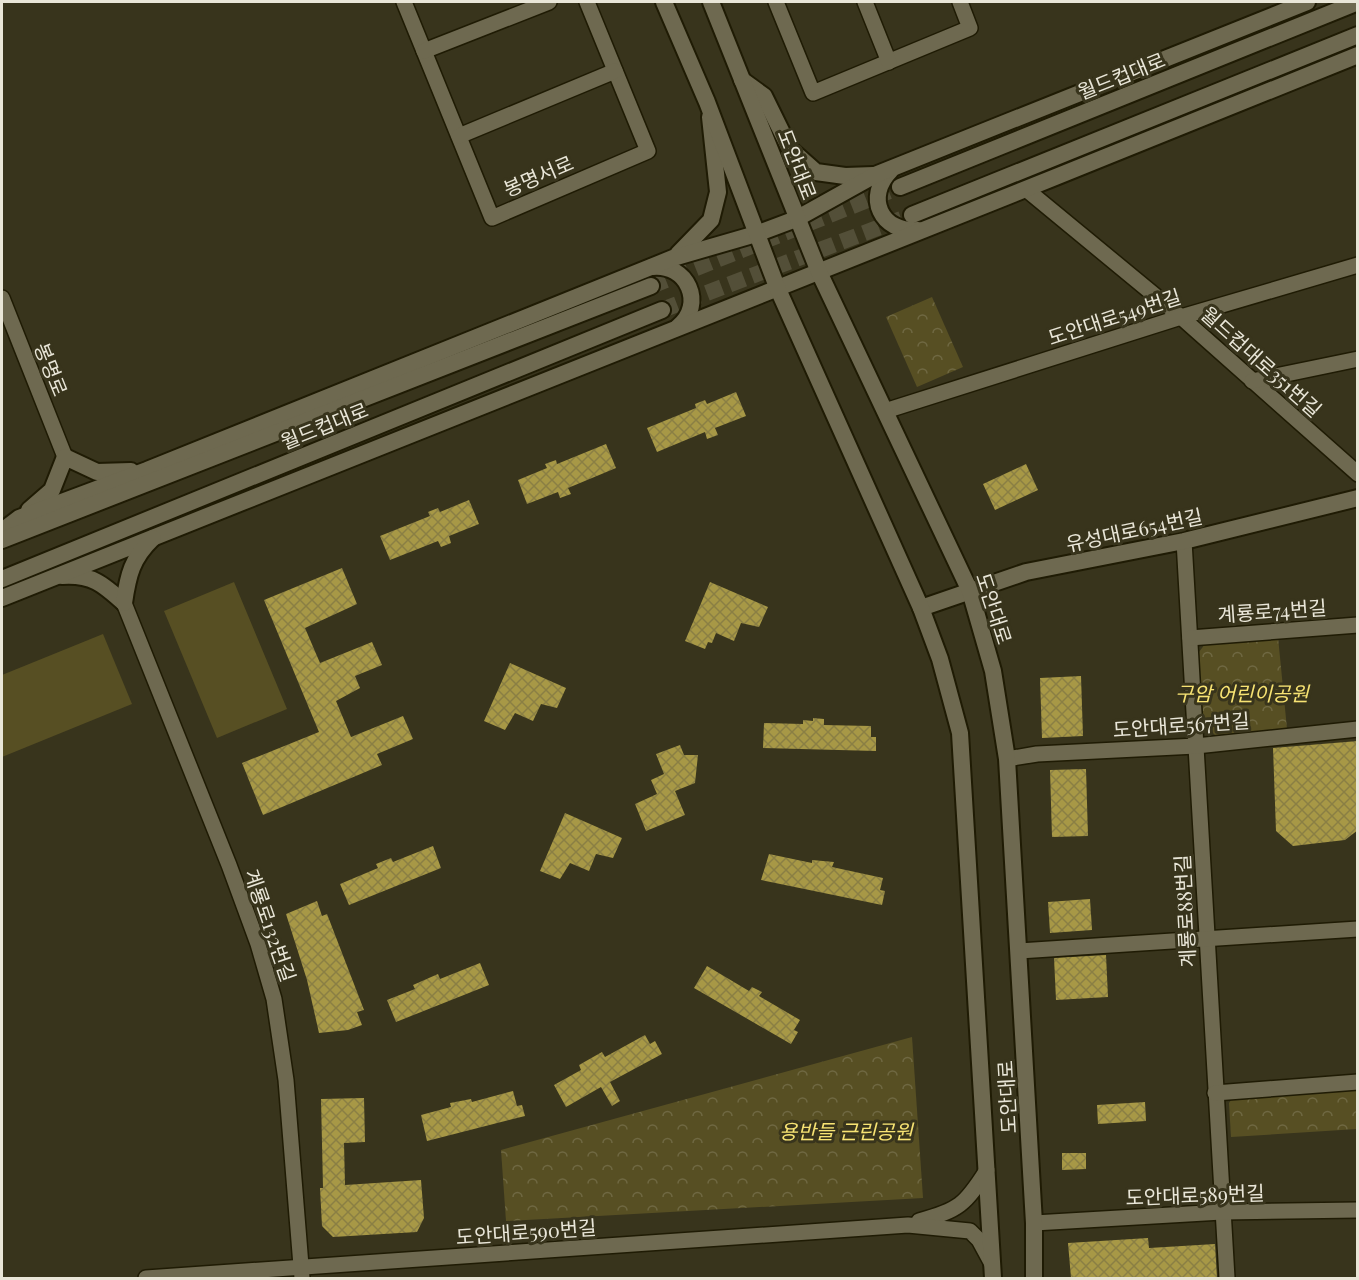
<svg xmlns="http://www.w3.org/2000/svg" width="1359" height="1280" viewBox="0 0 1359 1280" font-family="'Playfair Display','Noto Sans KR',serif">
	<defs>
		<pattern id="park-crowns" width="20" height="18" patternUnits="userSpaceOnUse" patternTransform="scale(1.5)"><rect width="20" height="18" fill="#574f23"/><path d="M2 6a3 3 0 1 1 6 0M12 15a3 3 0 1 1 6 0" fill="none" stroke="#6f6842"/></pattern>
		<pattern id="building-cross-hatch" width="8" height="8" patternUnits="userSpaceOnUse" patternTransform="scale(1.5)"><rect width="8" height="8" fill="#a79846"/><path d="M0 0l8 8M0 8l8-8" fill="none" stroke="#8a7f44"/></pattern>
	</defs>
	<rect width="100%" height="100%" fill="#38341c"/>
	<g fill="#574f23">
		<path d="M234,582L287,709L217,738L164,611Z"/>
		<path d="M103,634L132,704L2,757V675Z"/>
	</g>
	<g fill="url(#park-crowns)">
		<path d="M932,297L963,367L917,387L886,317Z"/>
		<path d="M1278,637L1287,729L1215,735L1202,722L1199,652L1205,644Z"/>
		<path d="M912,1037L923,1198L506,1221L501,1150Z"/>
		<path d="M1357,1086V1129L1231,1137L1229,1103L1236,1093Z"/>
	</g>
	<g fill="url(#building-cross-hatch)">
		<path d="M736,392L746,416L715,428L718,435L707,439L705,432L657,452L647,428L696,408L695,404L705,400L707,404Z"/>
		<path d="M606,444L616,468L568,488L571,494L560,498L558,492L527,504L518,480L547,468L545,464L556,460L557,464Z"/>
		<path d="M1026,464L1038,490L995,510L983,484Z"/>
		<path d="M469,500L479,524L449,536L451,543L441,547L438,541L390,560L380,536L430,516L428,512L438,508L440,512Z"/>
		<path d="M342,568L357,604L305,628L320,663L372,642L382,665L355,676L360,688L336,701L351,737L403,716L413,739L377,754L382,765L263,815L242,763L319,732L264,600Z"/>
		<path d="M710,582L768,607L759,627L741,623L734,641L716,633L712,643L708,642L705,649L685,641Z"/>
		<path d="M510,663L566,688L557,708L541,704L533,721L515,713L505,730L484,721Z"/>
		<path d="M1081,676L1083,736L1042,738L1040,678Z"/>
		<path d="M813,718L824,719V725L871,726V737H876V751L763,748L764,723L803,724V720L813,721Z"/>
		<path d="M1358,741V830L1345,840L1293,846L1276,831L1273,748Z"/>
		<path d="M680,745L684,755H698L695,783L675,791L685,815L646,831L635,804L657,794L651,780L664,774L656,754Z"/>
		<path d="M1086,769L1088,836L1052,837L1050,770Z"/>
		<path d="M565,813L622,838L613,858L596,854L589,871L570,863L560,879L540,871Z"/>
		<path d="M433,846L441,868L349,905L340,884L378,868L376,864L391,858L393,862Z"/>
		<path d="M769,854L812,863V860L834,862L832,867L883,878L880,890L885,891L882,905L761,880Z"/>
		<path d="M1090,899L1092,930L1050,933L1048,902Z"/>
		<path d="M317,901L322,916L327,914L364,1010L357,1012L362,1025L348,1030L319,1033L307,980L286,914Z"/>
		<path d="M1106,955L1108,997L1056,1000L1054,958Z"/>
		<path d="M480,963L489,985L396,1022L387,1000L415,989L413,985L438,974L440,979Z"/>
		<path d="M707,966L749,991L752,987L762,992L759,996L800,1020L794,1030L798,1032L791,1044L694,988Z"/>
		<path d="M645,1035L650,1044L655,1041L662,1054L610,1082L620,1101L612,1106L601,1087L566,1107L554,1085L581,1070L579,1065L602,1052L605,1057Z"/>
		<path d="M513,1091L517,1106L522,1105L525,1116L427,1141L421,1115L451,1107L450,1103L471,1099L472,1102Z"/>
		<path d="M364,1098L365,1142L344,1143L345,1185L421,1180L424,1218L417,1232L333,1237L322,1226L320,1188H323L321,1099Z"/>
		<path d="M1145,1102L1146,1121L1098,1124L1097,1105Z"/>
		<path d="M1062,1153H1086V1169L1062,1170Z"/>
		<path d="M1148,1238L1149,1248L1215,1244L1217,1278H1071L1068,1243Z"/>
	</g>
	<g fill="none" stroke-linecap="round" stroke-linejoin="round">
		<g stroke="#534f38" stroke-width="16" stroke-dasharray="16 8" stroke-linecap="butt">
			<path d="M651,286L900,187"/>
			<path d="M662,310L912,215"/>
		</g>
		<g stroke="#1f1b04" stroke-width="18">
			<g id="minor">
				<path d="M404,2L492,218L648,151L587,2"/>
				<path d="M776,2L813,93L970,28L960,2"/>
				<path d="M865,2L889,62"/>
				<path d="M424,51L549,2"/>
				<path d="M459,136L615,71"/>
				<path d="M1027,190L1181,317L1358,474"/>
				<path d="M2,298L65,457"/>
				<path d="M1252,381L1358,359"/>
				<path d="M885,411L1181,317L1358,265"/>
				<path d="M1184,541L1227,1278"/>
				<path d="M124,603L229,865L258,944L274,999L286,1080L302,1278"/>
				<path d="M1190,638L1358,625"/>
				<path d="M1007,759L1037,754L1196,746L1358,729"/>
				<path d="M1019,951L1358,929"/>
				<path d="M1215,1093L1358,1082"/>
				<path d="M919,1221C959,1210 965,1205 987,1170"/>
				<path d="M1034,1223L1222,1212L1358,1210"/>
				<path d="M146,1278L908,1225L970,1231L979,1240L992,1264"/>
			</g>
		</g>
		<g stroke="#1f1b04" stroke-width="20">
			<g id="tertiary">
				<path d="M742,80L764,96L790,149L816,172L845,176L874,175"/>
				<path d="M891,170C864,197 881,233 918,230"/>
				<path d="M900,187L1358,2"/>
				<path d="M912,215L1358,35"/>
				<path d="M678,254L711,220L718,192L710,117"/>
				<path d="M652,267C687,263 706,304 678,327"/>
				<path d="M29,510L52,490L65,457L97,472L131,471"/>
				<path d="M2,531L19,518L147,470L673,258L756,234L796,219L875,175L1307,2"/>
				<path d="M2,540L651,286"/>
				<path d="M62,576C92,574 103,584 124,603"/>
				<path d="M2,579L662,310"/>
				<path d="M2,598C452,414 907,239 1358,55"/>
				<path d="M124,603C128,575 132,558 153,538"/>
				<path d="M921,608L1026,572L1184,541L1358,498"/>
			</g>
		</g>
		<g stroke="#1f1b04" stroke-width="20">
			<g id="secondary">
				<path d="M664,2L707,102L777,287L921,608L940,659L960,733L993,1278"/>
				<path d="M711,2L819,272L970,591L993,671L1007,759L1034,1223V1278"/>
			</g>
		</g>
		<use href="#minor" stroke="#6e6950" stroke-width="15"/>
		<use href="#tertiary" stroke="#6e6950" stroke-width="16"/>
		<use href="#secondary" stroke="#6e6950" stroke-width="16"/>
	</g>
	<g text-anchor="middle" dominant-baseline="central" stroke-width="6" stroke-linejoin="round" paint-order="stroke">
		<g font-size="20" fill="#e9e6d8" stroke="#38341c">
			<text transform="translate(1121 75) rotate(-22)">월드컵대로</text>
			<text transform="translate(798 164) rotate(69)">도안대로</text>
			<text transform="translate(538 175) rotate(-23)">봉명서로</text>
			<text transform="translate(1114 316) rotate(-18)">도안대로549번길</text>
			<text transform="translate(1262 361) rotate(42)">월드컵대로351번길</text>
			<text transform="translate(52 369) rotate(68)">봉명로</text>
			<text transform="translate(324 425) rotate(-22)">월드컵대로</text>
			<text transform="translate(1134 529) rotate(-12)">유성대로654번길</text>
			<text transform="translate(995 608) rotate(72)">도안대로</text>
			<text transform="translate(1272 610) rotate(-4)">계룡로74번길</text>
			<text transform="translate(1181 724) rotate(-4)">도안대로567번길</text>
			<text transform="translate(1184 911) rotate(-93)">계룡로88번길</text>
			<text transform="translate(271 925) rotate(71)">계룡로132번길</text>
			<text transform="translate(1006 1097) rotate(-93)">도안대로</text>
			<text transform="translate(1195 1194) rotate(-2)">도안대로589번길</text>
			<text transform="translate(526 1231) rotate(-4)">도안대로590번길</text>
		</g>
		<g font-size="20" font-style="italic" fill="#f7e373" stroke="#38341c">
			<text x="1242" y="692">구암 어린이공원</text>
			<text x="846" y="1130">용반들 근린공원</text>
		</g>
	</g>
	<rect width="1359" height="1280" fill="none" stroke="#e9e6d8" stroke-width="6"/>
</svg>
